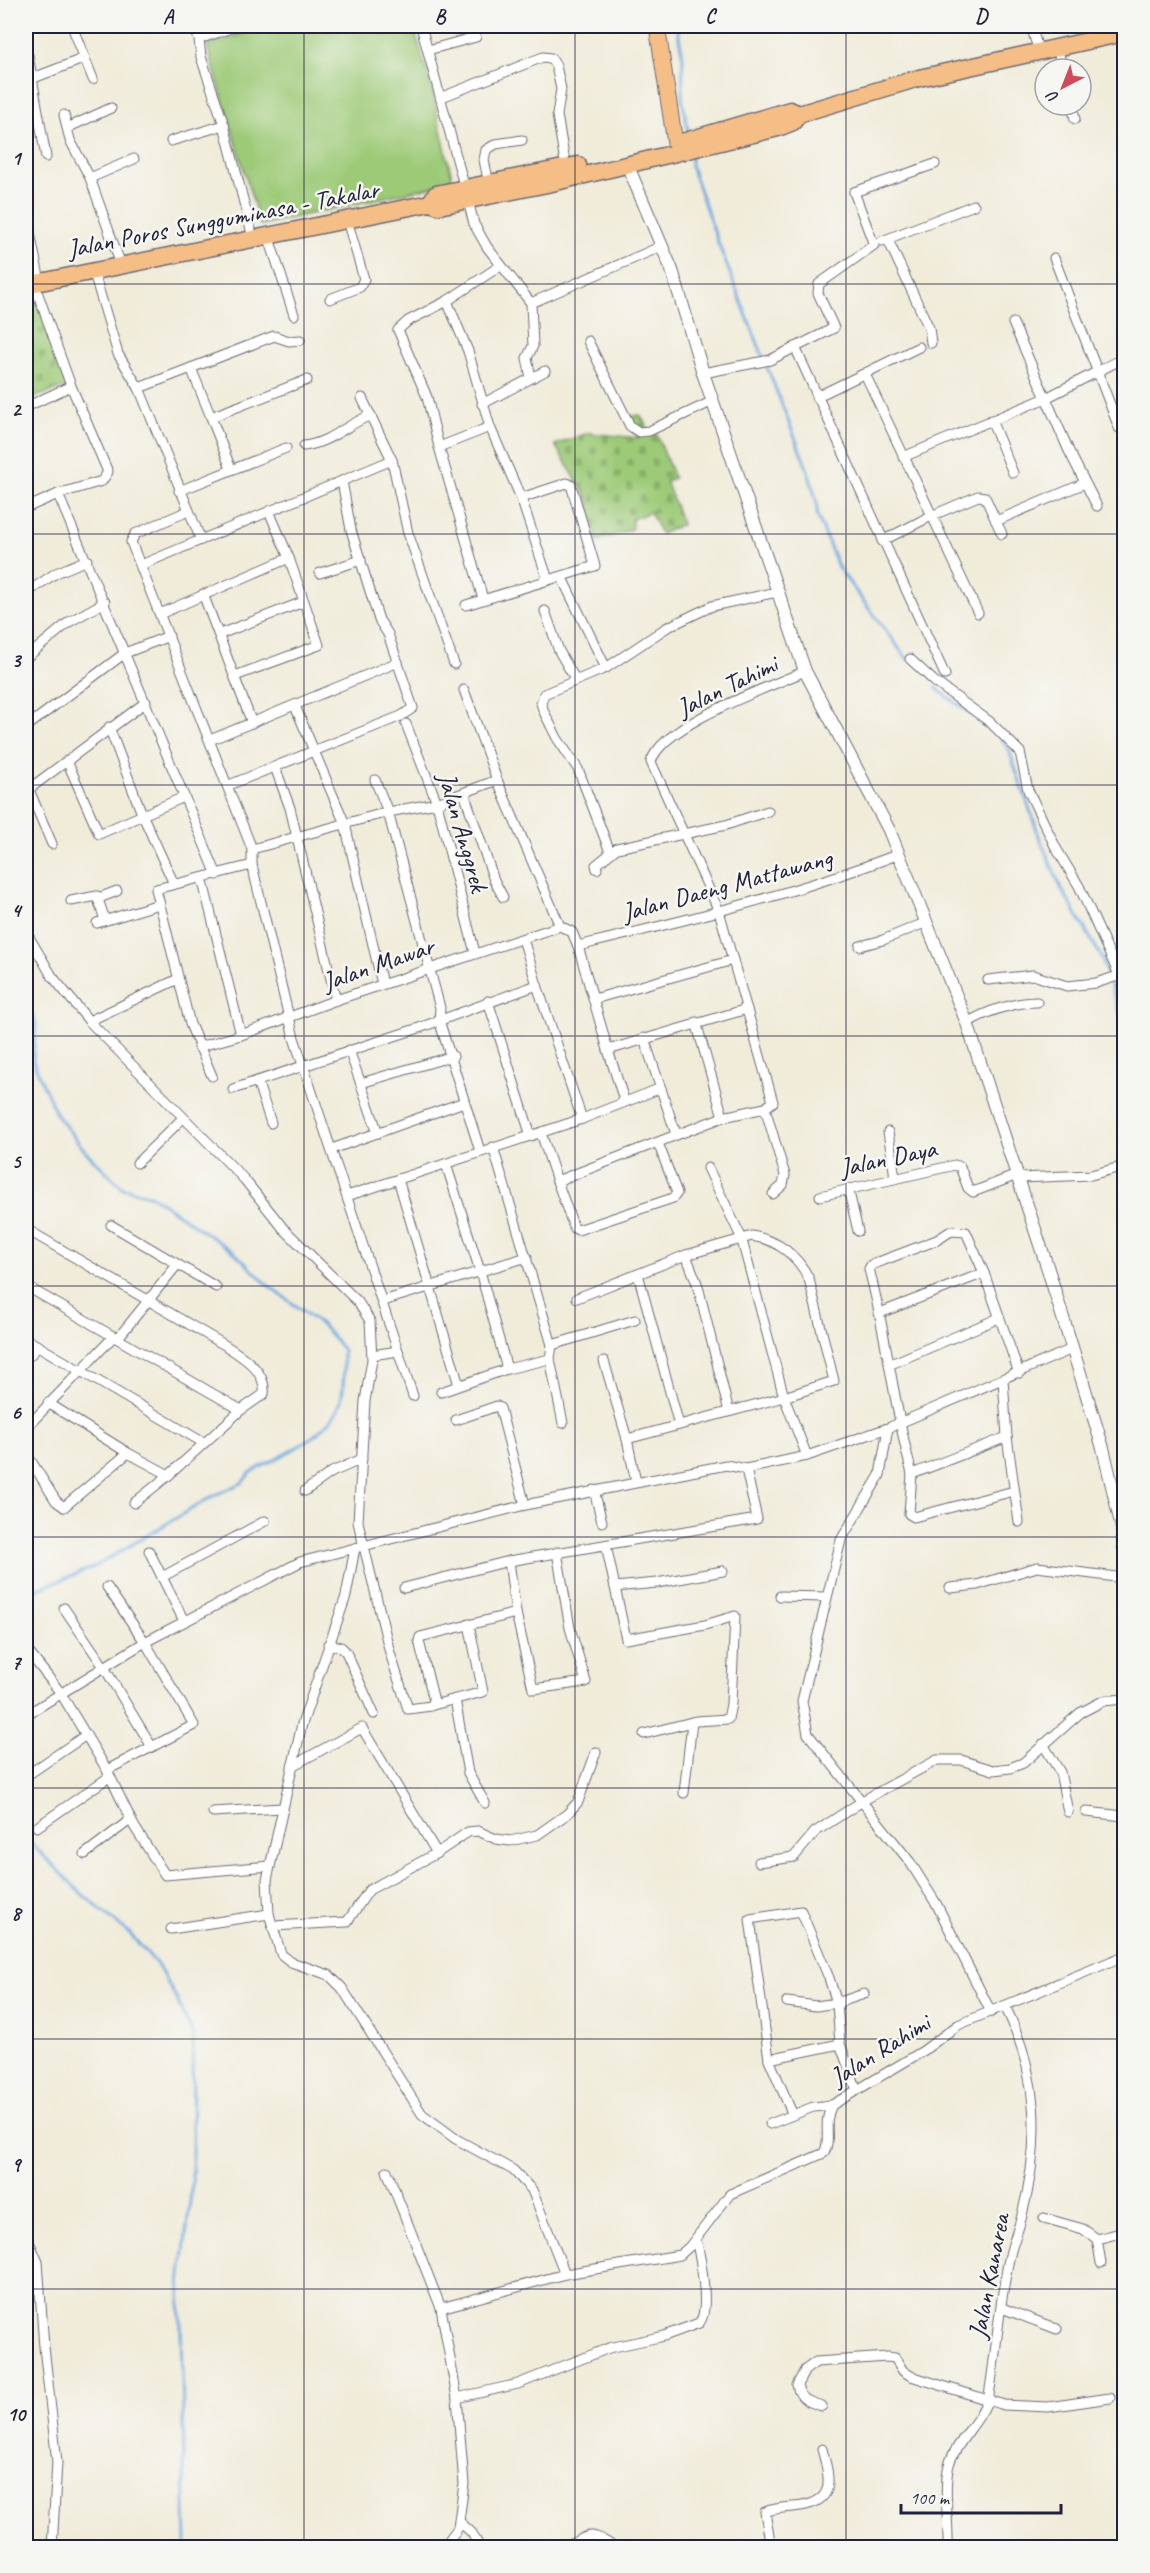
<svg xmlns="http://www.w3.org/2000/svg" width="1150" height="2573" viewBox="0 0 1150 2573" font-family="Caveat,sans-serif">
	<defs>
		<pattern id="cemetery-stones" width="16" height="16" patternUnits="userSpaceOnUse" patternTransform="scale(1.5)"><rect width="16" height="16" fill="#9dca77"/><path d="M2 7V4a2 2 0 0 1 4 0v3zM10 15v-3a2 2 0 0 1 4 0v3z" fill="#87ad68"/></pattern>
	</defs>
	<rect width="100%" height="100%" fill="#f6f6f2"/>
	<filter id="ink" filterUnits="userSpaceOnUse"><feTurbulence type="fractalNoise" baseFrequency=".0167" numOctaves="2"/><feDisplacementMap in="SourceGraphic" scale="12" xChannelSelector="R" yChannelSelector="G"/><feConvolveMatrix kernelMatrix="1 2 1 2 8 2 1 2 1" color-interpolation-filters="sRGB"/></filter>
	<filter id="wash" filterUnits="userSpaceOnUse"><feTurbulence type="fractalNoise" baseFrequency=".008" numOctaves="4" result="noise"/><feDisplacementMap in="SourceGraphic" scale="24" xChannelSelector="R" yChannelSelector="G"/><feGaussianBlur stdDeviation="1.35" result="paint"/><feColorMatrix in="noise" values="0 0 0 0 0 0 0 0 0 0 0 0 0 0 0 0 0 1.4 0 .05"/><feComposite in="paint" operator="in"/></filter>
	<g filter="url(#wash)">
		<rect width="100%" height="100%" fill="#f1ecda"/>
		<g fill="url(#cemetery-stones)" stroke="#607659" stroke-width="1.5">
			<path d="M41,302L69,386L26,400V306Z"/>
			<path d="M640,415L649,430L656,432L674,478L666,481L682,524L661,534L650,512L632,519V529L597,541L588,499L555,445L588,433L638,438L629,417Z"/>
		</g>
		<path fill="#9dca77" stroke="#607659" stroke-width="1.5" d="M269,26H413L430,82L453,182L260,225L207,45Z"/>
		<g fill="none" stroke-linecap="round" stroke-linejoin="round">
			<g stroke="#6fa9df" stroke-width="3">
				<path d="M677,26L683,58L682,98L689,135"/>
				<path d="M691,154V166L720,248L807,468L817,502V515L839,569L908,660"/>
				<path d="M936,688L996,733"/>
				<path d="M1002,740L1009,750L1040,839L1061,888L1101,956L1124,1026"/>
				<path d="M26,999L36,1023L33,1061L56,1114L86,1152L123,1188L152,1196L235,1253L269,1286L323,1326L343,1350C343,1369 346,1394 337,1411C320,1440 278,1457 250,1473L242,1483L213,1496L96,1566L26,1594"/>
				<path d="M26,1838L81,1893L130,1934L156,1963L175,1996L193,2035L192,2184L180,2285L186,2548"/>
			</g>
		</g>
	</g>
	<g filter="url(#ink)">
		<g fill="none" stroke-linecap="round" stroke-linejoin="round">
			<g stroke="#6a6973" stroke-width="11">
				<g id="minor">
					<path d="M72,26L93,79"/>
					<path d="M193,26L199,39"/>
					<path d="M237,26L199,39L201,57L224,125L253,238"/>
					<path d="M421,26L465,189"/>
					<path d="M1031,26L1039,52"/>
					<path d="M1100,26L1102,38"/>
					<path d="M1057,48L1063,69"/>
					<path d="M428,50L476,37"/>
					<path d="M28,55L46,157"/>
					<path d="M31,79L85,58"/>
					<path d="M442,97L543,57L551,58L556,66L561,89L557,115L566,168"/>
					<path d="M1072,105L1075,119"/>
					<path d="M64,115L70,140L90,178L121,265"/>
					<path d="M1123,115L1124,107"/>
					<path d="M67,128L111,108"/>
					<path d="M171,141L224,125"/>
					<path d="M90,178L134,159"/>
					<path d="M489,184L484,160L486,150L496,144L522,140"/>
					<path d="M468,201L474,224L487,247L531,303L533,346L527,358L531,378"/>
					<path d="M26,213L40,282"/>
					<path d="M268,235L294,315"/>
					<path d="M888,240L929,328L931,343"/>
					<path d="M882,241L974,205"/>
					<path d="M1054,258L1119,428"/>
					<path d="M93,270L118,354L139,388L201,540"/>
					<path d="M34,283L71,386L108,472L102,481L58,494"/>
					<path d="M330,299L360,287L364,279L347,220"/>
					<path d="M447,301L468,351L490,427L521,498L548,580"/>
					<path d="M531,303L662,246"/>
					<path d="M1013,323L1069,451L1097,506"/>
					<path d="M588,341L630,426L639,432L649,431L713,401"/>
					<path d="M795,347L945,675"/>
					<path d="M191,368L211,417L307,380"/>
					<path d="M703,373L770,360L834,328L818,293L819,284L874,245L854,192L935,164"/>
					<path d="M865,374L978,613"/>
					<path d="M139,388L274,336L289,341L300,340"/>
					<path d="M816,397L919,347"/>
					<path d="M362,398L392,460L408,533L454,664"/>
					<path d="M482,404L545,371"/>
					<path d="M26,407L71,386"/>
					<path d="M211,417L231,469"/>
					<path d="M991,420L1013,473"/>
					<path d="M490,427L439,447L427,397L398,330L408,321L447,301L500,266"/>
					<path d="M304,446C329,443 348,424 371,415"/>
					<path d="M439,447L483,599"/>
					<path d="M903,457L1046,398L1124,358"/>
					<path d="M179,491L286,448"/>
					<path d="M26,508L58,494L217,875"/>
					<path d="M188,511L135,534L131,542L252,849"/>
					<path d="M996,521L1085,483"/>
					<path d="M882,541L931,516L978,496L985,497L1002,534"/>
					<path d="M141,565L392,460"/>
					<path d="M320,573L361,560"/>
					<path d="M562,578L606,668"/>
					<path d="M26,593L56,573L87,560"/>
					<path d="M203,594L252,723"/>
					<path d="M466,605L595,566L571,485L567,483L521,498"/>
					<path d="M545,611L559,651L575,679"/>
					<path d="M162,613L289,558"/>
					<path d="M220,634L303,602"/>
					<path d="M26,658L69,622L105,602"/>
					<path d="M910,659L935,682L990,722L1020,752L1028,790L1056,848L1079,886L1124,986"/>
					<path d="M235,676L319,645L289,558L269,511"/>
					<path d="M464,690L497,780"/>
					<path d="M295,706L345,824L382,984"/>
					<path d="M406,724L437,803L475,953"/>
					<path d="M26,727L125,653L169,636"/>
					<path d="M109,727L142,814L174,884"/>
					<path d="M210,740L398,662"/>
					<path d="M67,761L99,834L184,797"/>
					<path d="M275,767L290,808L336,1000"/>
					<path d="M375,780L388,812L440,1008L439,1020L480,1151"/>
					<path d="M26,783L52,844"/>
					<path d="M229,785L401,716L413,708L388,634L379,620L351,530L342,481"/>
					<path d="M29,789L146,702"/>
					<path d="M464,793L494,880L503,897"/>
					<path d="M610,852L578,769L557,738L544,712L541,703L544,694L606,668L666,628L712,606L777,592"/>
					<path d="M252,865L294,1038L413,1396"/>
					<path d="M597,869L596,865L617,848L726,825L768,811"/>
					<path d="M202,878L241,1035"/>
					<path d="M99,898L117,891"/>
					<path d="M71,901L97,896L105,920"/>
					<path d="M97,923L159,904"/>
					<path d="M26,932L52,976L89,1021L244,1179L283,1228L358,1302L370,1321L372,1360L365,1401L358,1522L390,1653L408,1709L431,1706L434,1701L419,1641L420,1637L516,1613"/>
					<path d="M523,939L537,985"/>
					<path d="M578,946L608,1050L747,1009"/>
					<path d="M860,946L883,940L927,922"/>
					<path d="M988,980L1033,975L1067,986L1096,983L1124,974"/>
					<path d="M594,999L733,960"/>
					<path d="M488,1001L531,1136"/>
					<path d="M89,1021L178,979"/>
					<path d="M696,1022L723,1117"/>
					<path d="M967,1023C987,1011 1014,1002 1037,1002"/>
					<path d="M644,1038L676,1134"/>
					<path d="M198,1047L241,1035L336,1000L560,926L572,932L578,946C687,920 795,894 899,854"/>
					<path d="M349,1050L378,1133"/>
					<path d="M608,1050L624,1100"/>
					<path d="M212,1076L190,1024L156,889L252,865V849L388,812L437,803L497,780L560,926"/>
					<path d="M257,1081L271,1123"/>
					<path d="M361,1083L453,1056"/>
					<path d="M233,1089L419,1028L537,985L582,1119"/>
					<path d="M765,1108L785,1175L783,1185L773,1194"/>
					<path d="M888,1132L895,1177"/>
					<path d="M541,1133L557,1181L723,1117L765,1108L773,1102L719,911L651,762C662,724 770,687 805,671"/>
					<path d="M493,1147L552,1345L550,1359L563,1423"/>
					<path d="M332,1149L464,1102"/>
					<path d="M137,1163L183,1118"/>
					<path d="M446,1164L480,1271L507,1369"/>
					<path d="M708,1168L741,1237L784,1397L807,1456"/>
					<path d="M1019,1178L1091,1175L1124,1166"/>
					<path d="M398,1179L459,1385"/>
					<path d="M557,1181L574,1228L578,1230L673,1198L677,1193L658,1143"/>
					<path d="M848,1188L858,1231"/>
					<path d="M347,1196L582,1119L661,1088"/>
					<path d="M820,1196L955,1165L960,1167L968,1188L973,1192L1017,1175"/>
					<path d="M111,1225L216,1287"/>
					<path d="M26,1229L223,1344C240,1355 267,1370 264,1394L241,1410L169,1475L128,1453"/>
					<path d="M686,1255L698,1286L729,1412"/>
					<path d="M638,1274L679,1425"/>
					<path d="M26,1286L241,1410"/>
					<path d="M577,1298L686,1255L752,1236C778,1240 798,1256 809,1279L834,1381L784,1397L627,1439L636,1482"/>
					<path d="M383,1301L527,1257"/>
					<path d="M880,1313L984,1273"/>
					<path d="M118,1338L177,1265"/>
					<path d="M26,1339L204,1443"/>
					<path d="M552,1345L635,1320"/>
					<path d="M372,1355L398,1351"/>
					<path d="M26,1359L39,1346"/>
					<path d="M604,1361L627,1439"/>
					<path d="M891,1364L999,1318"/>
					<path d="M1003,1379L1007,1437L1019,1522"/>
					<path d="M441,1392L507,1369L550,1359"/>
					<path d="M456,1420L497,1406L500,1408L525,1505"/>
					<path d="M26,1428L114,1336"/>
					<path d="M888,1428L880,1475L841,1540L802,1701L808,1734L910,1862L937,1905L991,2012"/>
					<path d="M1007,1437L912,1474C894,1407 887,1337 869,1269L871,1265L937,1240L951,1231L966,1232L984,1273L1019,1373"/>
					<path d="M26,1453L56,1501L64,1507L128,1453L48,1403"/>
					<path d="M912,1474L909,1514L914,1517L1014,1491"/>
					<path d="M594,1490L602,1522"/>
					<path d="M305,1491L332,1472L362,1459"/>
					<path d="M134,1503L169,1475"/>
					<path d="M606,1545L626,1639L705,1625L735,1616L731,1704L728,1719L696,1721L644,1734"/>
					<path d="M355,1548L346,1596L302,1724L267,1880L269,1914L281,1954L291,1962L329,1975L342,1988L422,2114L456,2139L513,2170L532,2190L565,2274"/>
					<path d="M149,1551L184,1621"/>
					<path d="M509,1561L516,1613L533,1689L586,1682L570,1628L557,1552"/>
					<path d="M162,1577L265,1521"/>
					<path d="M107,1587L145,1642L194,1725L107,1770"/>
					<path d="M615,1587L657,1583L723,1571"/>
					<path d="M404,1588L509,1561L757,1519L746,1469"/>
					<path d="M950,1588L977,1585L1037,1567L1124,1578"/>
					<path d="M780,1596L826,1597"/>
					<path d="M64,1608L104,1667L152,1747"/>
					<path d="M328,1644L341,1647L346,1652L374,1714"/>
					<path d="M26,1649L60,1692L107,1770L134,1826L165,1875L270,1866"/>
					<path d="M455,1699L468,1773L485,1803"/>
					<path d="M433,1705L483,1692L469,1624"/>
					<path d="M26,1715L145,1642L300,1562L525,1505L726,1465L746,1469L807,1456L888,1428L1072,1349"/>
					<path d="M1043,1744L1060,1772L1068,1812"/>
					<path d="M292,1766L362,1728L437,1853"/>
					<path d="M26,1776L86,1735"/>
					<path d="M684,1793L692,1722"/>
					<path d="M213,1812L282,1808"/>
					<path d="M1086,1812L1124,1816"/>
					<path d="M37,1827L109,1777"/>
					<path d="M85,1854L130,1820"/>
					<path d="M759,1862L794,1857L815,1832L864,1800L937,1760H961L993,1770L1010,1768L1023,1763L1080,1713L1103,1701L1124,1699"/>
					<path d="M273,1926L347,1922L369,1890L437,1853L468,1832L478,1831L496,1839L510,1841L537,1835L567,1814L578,1802L596,1752"/>
					<path d="M171,1929L269,1914"/>
					<path d="M787,2002L816,2006L837,2003L864,1994"/>
					<path d="M769,2059L750,1919L801,1911L829,1978L837,2003L840,2044L857,2090"/>
					<path d="M792,2113L769,2059L840,2044"/>
					<path d="M770,2124L813,2107L832,2105"/>
					<path d="M387,2171L441,2308L457,2398L464,2484L458,2528L443,2548"/>
					<path d="M1044,2218L1083,2229L1097,2239L1124,2232"/>
					<path d="M26,2235L38,2262L44,2347L57,2462L52,2548"/>
					<path d="M1097,2239L1101,2263"/>
					<path d="M441,2308L565,2274L680,2255L690,2246L730,2194L824,2153C832,2139 822,2123 832,2105L923,2051L958,2025L1124,1956"/>
					<path d="M1002,2308L1057,2329"/>
					<path d="M457,2398L518,2384L609,2348L664,2336L699,2323C711,2311 700,2255 696,2239"/>
					<path d="M822,2406C809,2402 800,2400 797,2385L805,2370L816,2362L887,2357L895,2358L903,2371L911,2376L1004,2405L1048,2407L1110,2398"/>
					<path d="M460,2522L472,2533L480,2548"/>
					<path d="M533,2548C543,2543 550,2548 560,2547C588,2544 581,2523 615,2548"/>
					<path d="M771,2548L765,2512C774,2508 784,2508 793,2507C836,2504 831,2482 822,2449"/>
					<path d="M948,2548C949,2523 942,2479 951,2459C961,2436 982,2420 989,2395C997,2349 999,2300 1010,2255C1013,2241 1019,2229 1022,2215C1041,2142 1039,2075 1005,2006"/>
				</g>
			</g>
			<g stroke="#6a6973" stroke-width="14">
				<path id="tertiary" d="M627,164L672,270L703,373L805,671L889,830L967,1023L1047,1266L1103,1448L1122,1528L1124,1548"/>
			</g>
			<g stroke="#6a6973" stroke-width="17">
				<path id="primary" d="M657,26L675,143"/>
			</g>
			<g stroke="#6a6973" stroke-width="19">
				<g id="trunk">
					<path d="M799,114L919,78L1124,33"/>
					<path d="M682,142L790,110L799,114"/>
					<path d="M430,203L436,194L578,165"/>
					<path d="M26,285L430,203L439,206L552,183L778,128L793,122L799,114"/>
				</g>
			</g>
			<use href="#minor" stroke="#fff" stroke-width="9"/>
			<use href="#tertiary" stroke="#fff" stroke-width="12"/>
			<use href="#primary" stroke="#f6be87" stroke-width="15"/>
			<use href="#trunk" stroke="#f6be87" stroke-width="16"/>
		</g>
	</g>
	<path fill="none" stroke="#22223b" stroke-width="1.5" stroke-opacity="0.55" d="M304,26V2548M575,26V2548M846,26V2548M26,284H1124M26,534H1124M26,785H1124M26,1036H1124M26,1286H1124M26,1537H1124M26,1788H1124M26,2039H1124M26,2289H1124"/>
	<g text-anchor="middle" dominant-baseline="central" stroke-width="5" stroke-linejoin="round" paint-order="stroke">
		<g font-size="26" fill="#22223b" stroke="#f6f6f2">
			<text transform="translate(223 219) rotate(-11)">Jalan Poros Sungguminasa - Takalar</text>
			<text transform="translate(727 686) rotate(-26)">Jalan Tahimi</text>
			<text transform="translate(463 832) rotate(74)">Jalan Anggrek</text>
			<text transform="translate(727 885) rotate(-15)">Jalan Daeng Mattawang</text>
			<text transform="translate(378 964) rotate(-19)">Jalan Mawar</text>
			<text transform="translate(888 1158) rotate(-12)">Jalan Daya</text>
			<text transform="translate(880 2050) rotate(-32)">Jalan Rahimi</text>
			<text transform="translate(989 2276) rotate(-79)">Jalan Kanarea</text>
		</g>
	</g>
	<rect width="1150" height="2573" fill="none" stroke="#f6f6f2" stroke-width="66"/>
	<g transform="translate(1063 87) rotate(222)"><circle r="28" fill="#f6f6f2" stroke="#a1a1a9" stroke-width="1.5"/>
	<path d="M0-4.5L10 22L0 15L-10 22Z" fill="#d1495b"/>
	<text y="-9" font-size="16" font-weight="bold" text-anchor="middle" fill="#22223b">U</text>
	</g>
	<path d="M901 2504v9h160v-9" fill="none" stroke="#22223b" stroke-width="3"/>
	<text x="910" y="2504" font-size="18" fill="#22223b" stroke="#f6f6f2" stroke-width="4.5" paint-order="stroke">100 m</text>
	<rect x="33" y="33" width="1084" height="2507" fill="none" stroke="#22223b" stroke-width="2"/>
	<g font-size="20" text-anchor="middle" font-weight="bold" fill="#22223b">
		<text x="168" y="23">A</text>
		<text x="440" y="23">B</text>
		<text x="710" y="23">C</text>
		<text x="981" y="23">D</text>
		<text x="16" y="165">1</text>
		<text x="16" y="416">2</text>
		<text x="16" y="667">3</text>
		<text x="16" y="917">4</text>
		<text x="16" y="1168">5</text>
		<text x="16" y="1419">6</text>
		<text x="16" y="1669">7</text>
		<text x="16" y="1920">8</text>
		<text x="16" y="2171">9</text>
		<text x="16" y="2421">10</text>
	</g>
</svg>
